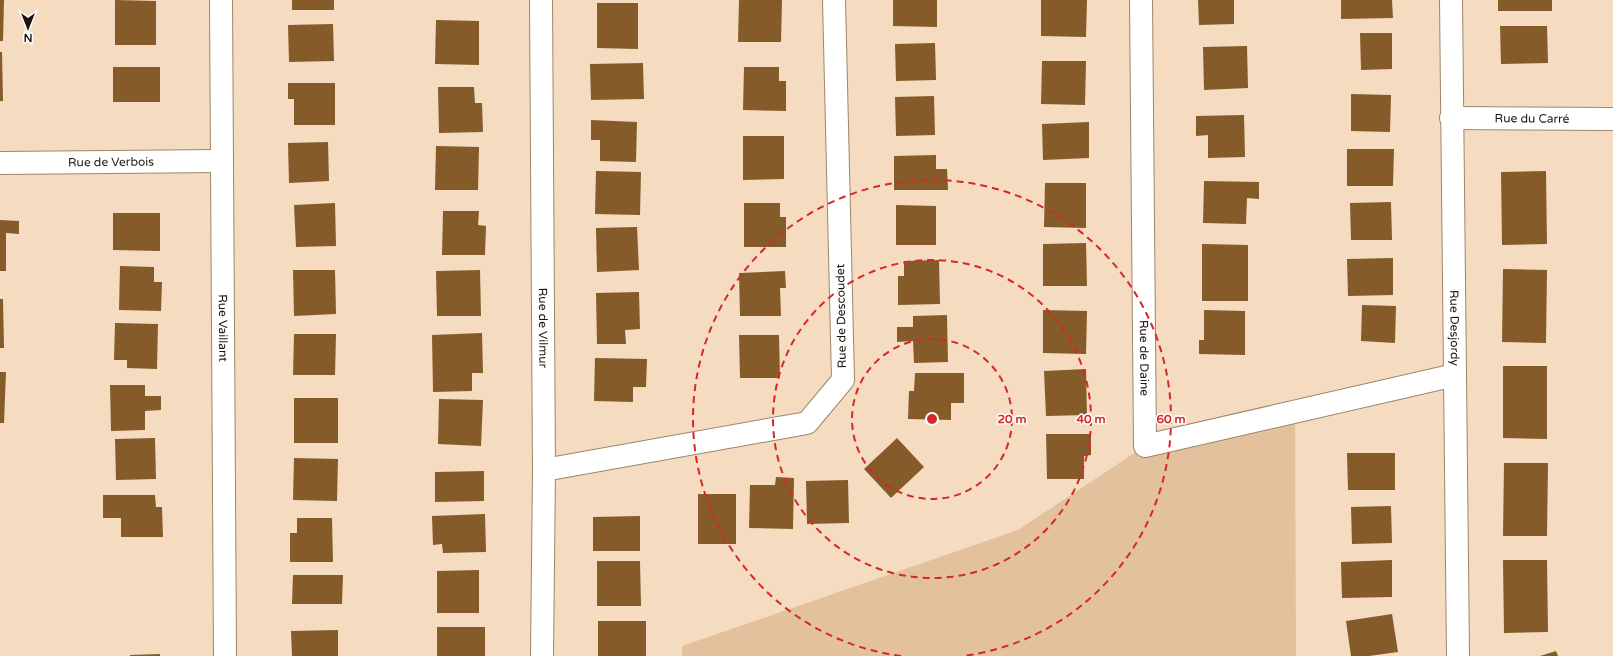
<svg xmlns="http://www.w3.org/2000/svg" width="1613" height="656" viewBox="0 0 1613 656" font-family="'Varela Round',sans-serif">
	<rect width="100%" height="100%" fill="#f5dcc0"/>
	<path fill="#e3c19c" d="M1295,411L1296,656H682V646L1018,530L1145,446Z"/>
	<g fill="#845b29">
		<path d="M0,0H4L3,41H0Z"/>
		<path d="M115,0L156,1V45H115Z"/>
		<rect x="292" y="0" width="42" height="10"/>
		<path d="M739,0H782L781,42H738Z"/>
		<path d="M893,0H937V27L893,26Z"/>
		<path d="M1041,0H1087L1086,37L1041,36Z"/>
		<path d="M1198,0H1234V24L1199,25Z"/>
		<path d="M1341,0H1392L1393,18L1341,19Z"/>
		<rect x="1498" y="0" width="54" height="11"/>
		<path d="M597,3H638V49L597,48Z"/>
		<path d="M436,20L479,21V65L435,64Z"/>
		<path d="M333,24L334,61L289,62L288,25Z"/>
		<path d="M1500,26H1547L1548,63L1501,64Z"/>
		<path d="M1360,33H1392V69L1361,70Z"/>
		<path d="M935,43L936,80L896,81L895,44Z"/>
		<path d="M1247,46L1248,88L1204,90L1203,47Z"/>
		<path d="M0,52H2L3,101H0Z"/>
		<path d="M1042,61H1086L1085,105L1041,104Z"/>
		<path d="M643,63L644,99L591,100L590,64Z"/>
		<rect x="113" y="67" width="47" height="35"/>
		<path d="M744,67H779V81H786V111L743,110Z"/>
		<path d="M288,83H335V125H294V99H288Z"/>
		<path d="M438,87H474L475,103H482L483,132L439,133Z"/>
		<path d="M1351,94L1391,95L1390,132L1351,131Z"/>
		<path d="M934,96L935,135L896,136L895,97Z"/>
		<path d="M1244,115L1245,157L1208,158V135L1196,136V116Z"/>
		<path d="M591,120L637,122L636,162L600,161V140H591Z"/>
		<path d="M1089,122V158L1043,160L1042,124Z"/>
		<path d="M743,136H784V179L743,180Z"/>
		<path d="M328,142L329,181L289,183L288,143Z"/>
		<path d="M436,146L479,147L478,190H435Z"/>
		<path d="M1347,149H1394L1393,186H1347Z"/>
		<path d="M936,155V169H947L948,190H894V156Z"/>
		<path d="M596,171L641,172L640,215L595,214Z"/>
		<path d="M1546,171L1547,244L1502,245L1501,172Z"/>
		<path d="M1204,181L1259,182V199L1247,198L1246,224L1203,223Z"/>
		<path d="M1045,183H1086V228L1044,227Z"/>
		<path d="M1391,202L1392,240H1351L1350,203Z"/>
		<path d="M335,203L336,246L296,247L294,205Z"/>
		<path d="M744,203H780V217H786V247H744Z"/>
		<path d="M896,205L936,206V245H896Z"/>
		<path d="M443,211H479L478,225L486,226L485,255H442Z"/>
		<path d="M113,213H160V251L113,250Z"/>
		<path d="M0,220L19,221V234L6,233V271H0Z"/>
		<path d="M637,227L639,270L597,272L596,228Z"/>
		<path d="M1086,243L1087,286H1043V244Z"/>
		<path d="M1202,244L1248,245V301H1202Z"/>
		<path d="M1393,258V295L1348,296L1347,259Z"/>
		<path d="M939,260L940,304L898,305V276H904V261Z"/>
		<path d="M120,266L154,267V282H162L161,311L119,310Z"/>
		<path d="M1503,269L1547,270L1546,343L1502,342Z"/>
		<path d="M293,270H335L336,314L294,316Z"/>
		<path d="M480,270L481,316H437L436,271Z"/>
		<path d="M785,271L786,288H780L781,316H740L739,273Z"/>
		<path d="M639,292L640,329L625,330L626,344H597L596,293Z"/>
		<path d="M0,299H3L4,348H0Z"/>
		<path d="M1362,305L1396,306L1395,343L1361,341Z"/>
		<path d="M1043,310L1087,311L1086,354L1043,353Z"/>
		<path d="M1204,310L1245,311V355L1199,354V340H1204Z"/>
		<path d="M947,315L948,362L914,363L913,341L897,342V327H913V316Z"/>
		<path d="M115,323L158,324L157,369L127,368V360H114Z"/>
		<path d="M482,333L483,373H472V391L433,392L432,335Z"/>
		<path d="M294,334H336L335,375H293Z"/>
		<path d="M739,335H779L780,378H740Z"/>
		<path d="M595,358L647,359L646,387H633V402L594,401Z"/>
		<path d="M1503,366H1547V439L1503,438Z"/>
		<path d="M1086,369L1087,415L1046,416L1044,371Z"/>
		<path d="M0,372H6L4,423H0Z"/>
		<path d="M915,373H964V403H951V420L908,419L909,391H914Z"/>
		<path d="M110,385H145V396H161V410L145,411V430L111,431Z"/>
		<rect x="294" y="398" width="44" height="45"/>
		<path d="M439,399L483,400L481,446L438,444Z"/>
		<path d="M1046,434H1091V455L1084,456V479H1047Z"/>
		<path d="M155,438L156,479L116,480L115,439Z"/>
		<path d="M897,438L924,467L891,498L864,469Z"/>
		<path d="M1347,453H1395V490H1348Z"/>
		<path d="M294,458L338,459L337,501L293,500Z"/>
		<path d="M1504,463H1548L1547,536H1503Z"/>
		<path d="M484,471V501L435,502V472Z"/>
		<path d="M776,477L794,478L793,529L749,528L750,485H775Z"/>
		<path d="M848,480L849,523L807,524L806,481Z"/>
		<rect x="698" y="494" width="38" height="50"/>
		<path d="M103,495H155L156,507H162L163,537H121V518H103Z"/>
		<path d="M1391,506L1392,543L1352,544L1351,507Z"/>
		<path d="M485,514L486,552L443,553L442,544L433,545L432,516Z"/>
		<path d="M640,516V551H593V517Z"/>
		<path d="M297,518H332L333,562H290V533H297Z"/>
		<path d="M1392,560V597L1342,598L1341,562Z"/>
		<path d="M1503,560H1547L1548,632L1504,633Z"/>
		<path d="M597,561H640L641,606H597Z"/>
		<path d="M479,570V613H437V571Z"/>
		<path d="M293,575H343L342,604H292Z"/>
		<path d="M1392,614L1398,652L1369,656H1351L1346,621Z"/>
		<rect x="598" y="621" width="48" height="35"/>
		<rect x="437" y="627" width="48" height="29"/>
		<path d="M338,630V656H292L291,631Z"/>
		<path d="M1556,651L1558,656H1540Z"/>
		<path d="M160,654V656H130V655Z"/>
	</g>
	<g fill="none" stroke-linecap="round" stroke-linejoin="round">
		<g stroke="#9d866c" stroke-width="24">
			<g id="minor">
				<path id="s1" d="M221,0L225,656"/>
				<path id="s2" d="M541,0L544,470L542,656"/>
				<path id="s3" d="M1141,0L1145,446L1455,375"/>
				<path id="s4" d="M1451,0L1458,656"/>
				<path id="s5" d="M1451,118L1613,119"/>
				<path id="s6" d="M0,163L221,161"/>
				<path d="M544,470L807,423L843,380L834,0"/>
			</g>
		</g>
		<use href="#minor" stroke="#fff" stroke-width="22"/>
	</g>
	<g fill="none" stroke="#d62828" stroke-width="2" stroke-dasharray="7 5">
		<circle cx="932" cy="419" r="80"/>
		<circle cx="932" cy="419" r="159"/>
		<path d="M901 656A239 239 0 1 1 963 656"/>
	</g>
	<g text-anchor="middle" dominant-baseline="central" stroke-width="3" stroke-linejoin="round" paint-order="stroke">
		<g font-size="12" fill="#1d150b" stroke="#fff">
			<text stroke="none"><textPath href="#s5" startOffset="81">Rue du Carré</textPath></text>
			<text stroke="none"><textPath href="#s6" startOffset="111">Rue de Verbois</textPath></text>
			<text transform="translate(841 316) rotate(-91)">Rue de Descoudet</text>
			<text stroke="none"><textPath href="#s1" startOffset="328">Rue Vaillant</textPath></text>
			<text stroke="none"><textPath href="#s2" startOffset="328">Rue de Vilmur</textPath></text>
			<text stroke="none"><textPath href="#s4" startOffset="328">Rue Desjordy</textPath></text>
			<text stroke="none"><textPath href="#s3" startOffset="358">Rue de Daine</textPath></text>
		</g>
	</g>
	<circle cx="932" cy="419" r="6" fill="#d62828" stroke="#fff" stroke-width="2"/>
	<g font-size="12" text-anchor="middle" font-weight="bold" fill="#d62828" stroke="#fff" stroke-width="3" stroke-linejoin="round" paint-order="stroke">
		<text x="1012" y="423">20 m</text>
		<text x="1091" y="423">40 m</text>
		<text x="1171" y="423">60 m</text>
	</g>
	<g transform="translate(28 28) rotate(180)" stroke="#ffffff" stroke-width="3" paint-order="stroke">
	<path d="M0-3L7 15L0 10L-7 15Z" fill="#1d150b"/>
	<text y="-6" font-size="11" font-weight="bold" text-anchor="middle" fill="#1d150b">N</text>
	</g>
</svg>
